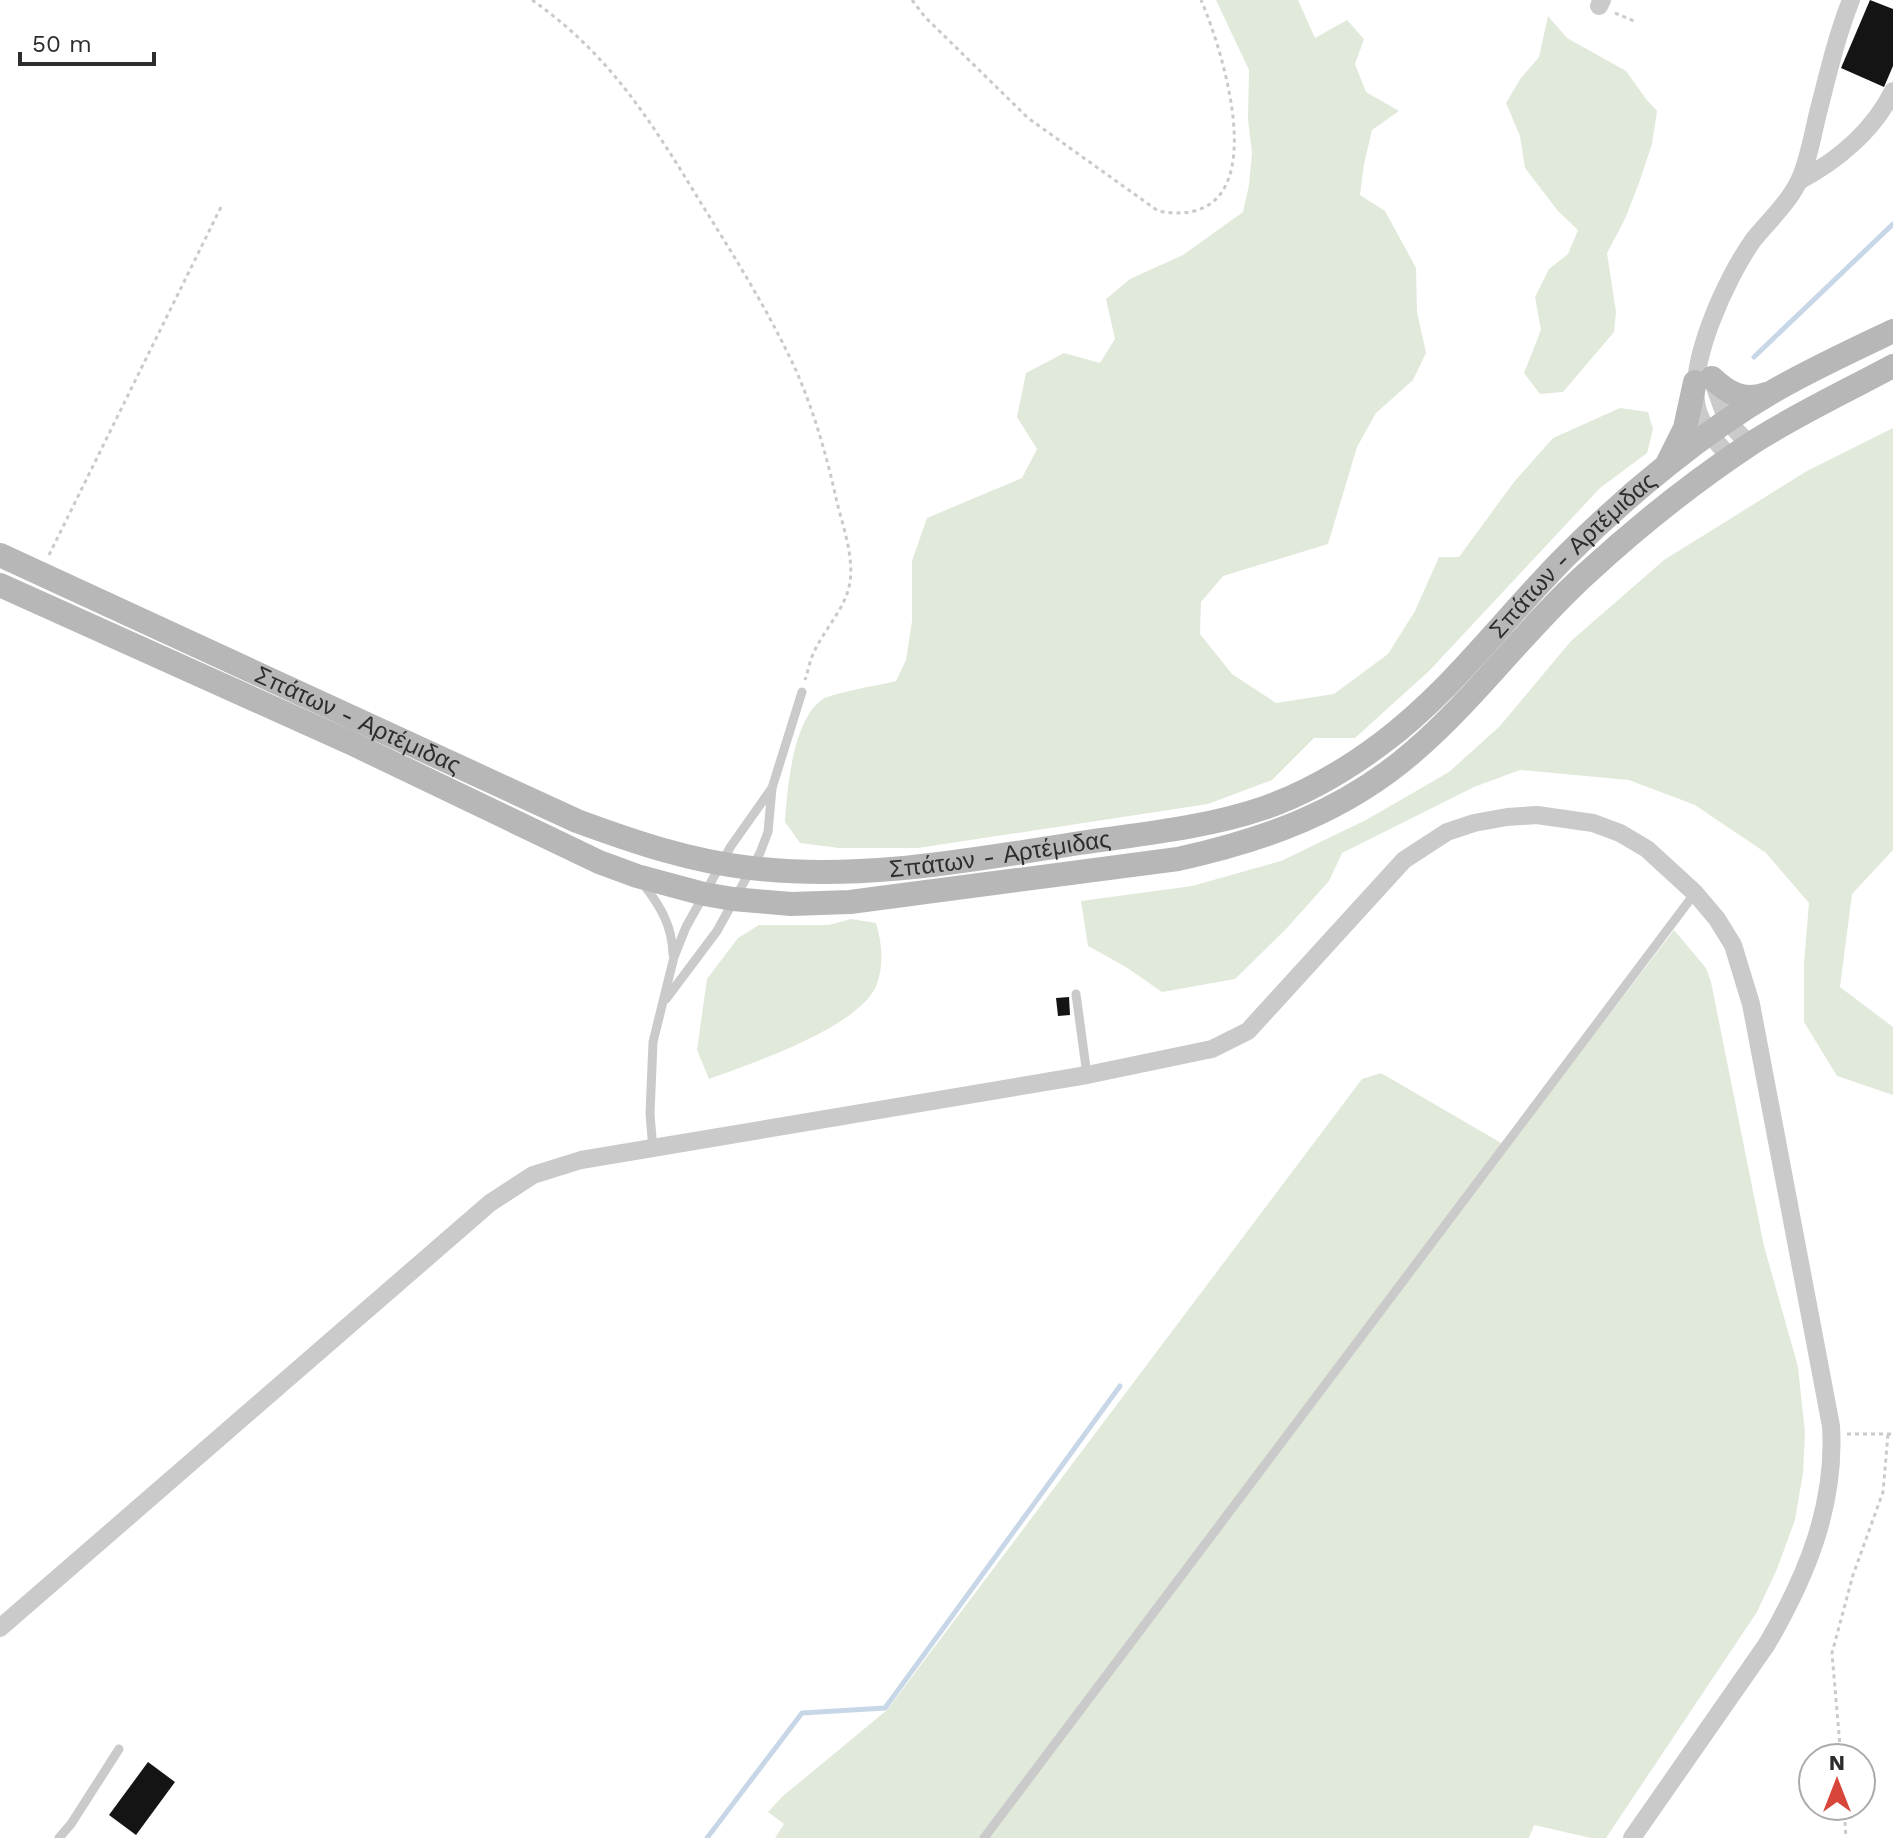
<svg xmlns="http://www.w3.org/2000/svg" width="1893" height="1838" viewBox="0 0 1893 1838" font-family="'Work Sans',sans-serif">
	<rect width="100%" height="100%" fill="#fff"/>
	<g fill="#e1e9db">
		<path d="M1216,0H1298L1315,38L1347,20L1364,39L1355,64L1366,92L1399,111L1372,130L1364,164L1360,195L1385,211L1416,268L1417,312L1426,353L1413,380L1376,413L1357,447L1328,544L1223,576L1201,602L1200,634L1232,674L1276,703L1334,694L1388,654L1415,611L1439,557H1459L1514,482L1553,438L1620,408L1648,412L1653,429L1647,453L1600,488L1429,671L1355,738H1314L1272,780L1208,804L918,848H839L800,843L785,822C787,790 793,718 823,699C833,693 880,685 896,681L906,660L912,621V561L927,518L1022,478L1037,449L1017,417L1026,373L1064,353L1100,363L1115,339L1106,299L1130,279L1183,255L1243,212L1249,185L1252,153L1248,119L1249,70Z"/>
		<path d="M1548,16L1567,38L1626,71L1646,99L1657,111L1652,144L1639,183L1625,219L1607,253L1616,312L1614,332L1563,392L1540,394L1524,373L1541,330L1535,297L1549,269L1568,254L1578,230L1558,211L1525,168L1520,136L1506,103L1521,78L1539,57Z"/>
		<path d="M1893,428V850L1852,894L1840,987L1893,1027V1095L1837,1076L1804,1022V964L1809,903L1766,853L1695,805L1629,780L1520,770L1474,787L1342,853L1329,881L1286,929L1235,979L1162,992L1126,967L1088,946L1081,901L1192,886L1281,861L1366,820L1449,772L1500,726L1571,641L1664,560L1807,471Z"/>
		<path d="M851,919L876,923C882,943 884,964 877,984C861,1027 750,1064 709,1079L697,1050L707,979L738,938L759,925H829Z"/>
		<path d="M1674,930L1706,968L1711,982L1764,1246L1798,1367L1805,1433L1803,1473L1795,1520L1777,1569L1757,1612L1606,1838H1591L1534,1825L1529,1838H775L784,1824L768,1812L783,1796L887,1710L1362,1079L1381,1073L1508,1147Z"/>
	</g>
	<g fill="none" stroke-linecap="round" stroke-linejoin="round">
		<g stroke="#c8d7e8" stroke-width="5">
			<path d="M1754,357L1893,224"/>
			<path d="M707,1838L802,1713L885,1708L1120,1386"/>
		</g>
	</g>
	<g fill="#141414">
		<path d="M1870,0L1893,9V66L1884,87L1841,68Z"/>
		<path d="M1069,997L1070,1015L1058,1016L1056,998Z"/>
		<path d="M148,1762L175,1782L136,1835L109,1815Z"/>
	</g>
	<g fill="none" stroke-linecap="round" stroke-linejoin="round">
		<g stroke="#cacaca" stroke-width="3" stroke-dasharray="4 4" stroke-linecap="butt">
			<path d="M532,0C612,56 654,126 704,208C736,259 768,311 794,366C813,408 826,453 836,498C842,524 854,555 850,582C846,608 825,628 814,652C810,660 808,671 805,680"/>
			<path d="M912,0L925,17L1028,118L1158,211C1279,233 1226,58 1201,0"/>
			<path d="M1615,13L1634,21"/>
			<path d="M49,555L221,207"/>
			<path d="M1847,1434H1893"/>
			<path d="M1841,1758L1832,1653L1853,1575L1883,1492L1888,1434"/>
			<path d="M1844,1806L1846,1838"/>
		</g>
		<g stroke="#cacaca" stroke-width="9">
			<path d="M644,885C661,907 672,926 673,954"/>
			<path d="M1076,994L1087,1075"/>
			<path d="M666,999L717,931L760,853L768,832L772,788L802,692"/>
			<path d="M653,1150L650,1114L653,1042L674,957L686,927L731,846L772,788"/>
			<path d="M59,1838L71,1824L119,1749"/>
			<path d="M984,1838L1695,893"/>
		</g>
		<g stroke="#cacaca" stroke-width="18">
			<path d="M1599,6L1602,0"/>
			<path d="M1799,181C1837,161 1873,131 1893,91"/>
			<path d="M1711,376L1727,421L1750,445"/>
			<path d="M1731,458C1719,445 1706,432 1699,414C1683,370 1727,276 1754,239C1769,221 1788,203 1799,181C1808,162 1812,138 1817,117C1827,78 1836,38 1851,0"/>
			<path d="M0,1628L490,1203L533,1175L581,1160L1087,1075L1212,1049L1248,1031L1404,860L1447,832L1474,823L1507,817L1537,815L1593,823L1620,833L1647,849L1695,893L1717,919L1733,945L1751,1004L1831,1426C1836,1506 1806,1577 1767,1644L1632,1838"/>
		</g>
		<g stroke="#b7b7b7" stroke-width="24">
			<path d="M1712,378C1728,393 1743,402 1766,394"/>
			<path d="M1668,462L1685,428L1695,382"/>
			<path id="s1" d="M0,555L577,821C634,842 690,861 751,868C862,881 970,860 1080,843C1141,834 1205,828 1264,808C1307,793 1346,770 1382,743C1452,691 1505,617 1567,555C1628,494 1704,431 1779,388C1816,367 1855,349 1893,331"/>
			<path d="M0,585L351,743L599,862L637,876L704,894L733,899L791,904L850,902L1178,859C1265,840 1345,811 1413,752C1476,698 1525,629 1587,573C1637,527 1692,483 1749,445C1795,415 1845,392 1893,366"/>
		</g>
	</g>
	<g text-anchor="middle" dominant-baseline="central" stroke-width="8" stroke-linejoin="round" paint-order="stroke">
		<g font-size="24" fill="#2d2d2d" stroke="#fff">
			<text stroke="none"><textPath href="#s1" startOffset="1738">Σπάτων - Αρτέμιδας</textPath></text>
			<text stroke="none"><textPath href="#s1" startOffset="394">Σπάτων - Αρτέμιδας</textPath></text>
			<text stroke="none"><textPath href="#s1" startOffset="1066">Σπάτων - Αρτέμιδας</textPath></text>
		</g>
	</g>
	<g transform="translate(1837 1782)"><circle r="38" fill="#ffffff" stroke="#ababab" stroke-width="2"/>
	<path d="M0-6L14 30L0 20L-14 30Z" fill="#d8453a"/>
	<text y="-12" font-size="22" font-weight="bold" text-anchor="middle" fill="#2d2d2d">N</text>
	</g>
	<path d="M20 52v12h134v-12" fill="none" stroke="#2d2d2d" stroke-width="4"/>
	<text x="32" y="52" font-size="24" fill="#2d2d2d" stroke="#ffffff" stroke-width="6" paint-order="stroke">50 m</text>
</svg>
